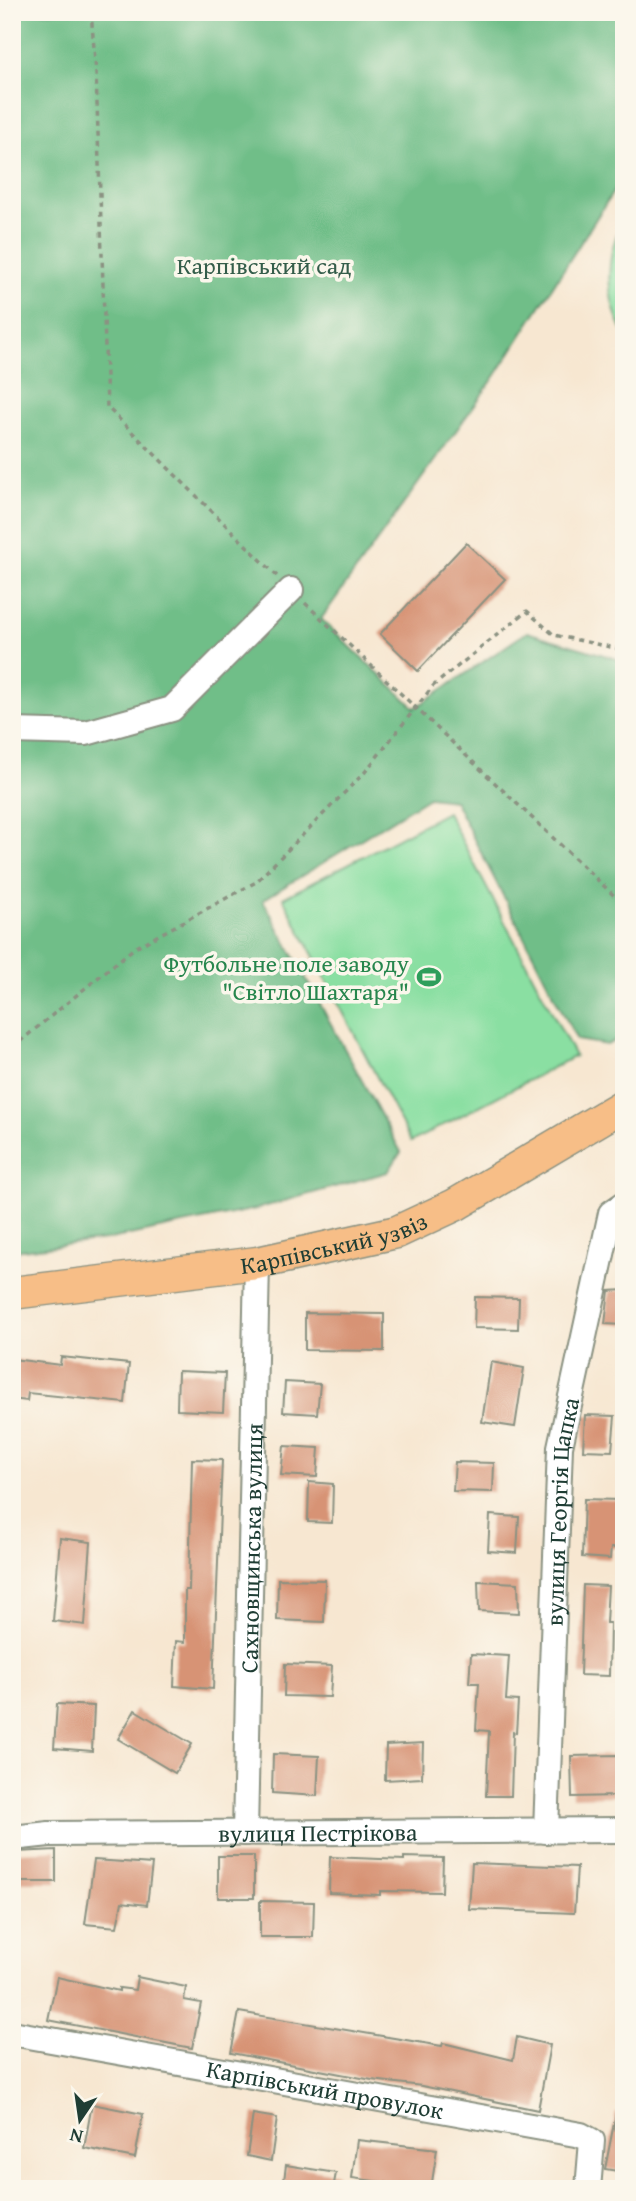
<svg xmlns="http://www.w3.org/2000/svg" width="636" height="2201" viewBox="0 0 636 2201" font-family="'Gentium Book Plus',serif">
	<rect width="100%" height="100%" fill="#fbf7ec"/>
	<filter id="ink" filterUnits="userSpaceOnUse"><feTurbulence type="fractalNoise" baseFrequency=".0143" numOctaves="2"/><feDisplacementMap in="SourceGraphic" scale="14" xChannelSelector="R" yChannelSelector="G"/><feConvolveMatrix kernelMatrix="1 2 1 2 8 2 1 2 1" color-interpolation-filters="sRGB"/></filter>
	<filter id="wash" filterUnits="userSpaceOnUse"><feTurbulence type="fractalNoise" baseFrequency=".00686" numOctaves="4" result="noise"/><feDisplacementMap in="SourceGraphic" scale="28" xChannelSelector="R" yChannelSelector="G"/><feGaussianBlur stdDeviation="1.57" result="paint"/><feColorMatrix in="noise" values="0 0 0 0 0 0 0 0 0 0 0 0 0 0 0 0 0 1.4 0 .05"/><feComposite in="paint" operator="in"/></filter>
	<g filter="url(#wash)">
		<rect width="100%" height="100%" fill="#f7e7d1"/>
		<g fill="#8adfa2" stroke="#548e6b" stroke-width="2">
			<path d="M624,220V333C605,298 604,255 624,220Z"/>
			<path d="M447,812L575,1056L411,1142L283,898Z"/>
		</g>
		<path fill="#6fbe88" stroke="#477e5e" stroke-width="2" d="M12,12H624V175L496,375L321,619L415,708L527,632L624,661V1036L607,1045L577,1040L454,800L429,797L263,900L401,1152L388,1172L256,1209L105,1240L12,1251Z"/>
		<g id="blocks">
			<g fill="#d79374">
				<path d="M466,543L505,579L418,671L380,634Z"/>
				<path d="M624,1290V1325L605,1324L609,1291Z"/>
				<path d="M475,1297L519,1298L518,1329L474,1328Z"/>
				<path d="M305,1313L384,1314V1351L305,1350Z"/>
				<path d="M61,1357L129,1364L125,1403L28,1393L27,1401L12,1399V1359L60,1365Z"/>
				<path d="M491,1362L524,1368L515,1427L482,1422Z"/>
				<path d="M178,1371L225,1373L223,1412L177,1410Z"/>
				<path d="M285,1382L320,1384L317,1414L283,1412Z"/>
				<path d="M585,1415L615,1416L612,1451L583,1450Z"/>
				<path d="M284,1446L319,1448L317,1477L281,1475Z"/>
				<path d="M192,1459L222,1460L213,1689L174,1686L176,1641L185,1642V1590H189Z"/>
				<path d="M455,1462L494,1463L493,1492L453,1491Z"/>
				<path d="M309,1482L333,1484L332,1523L308,1522Z"/>
				<path d="M584,1499L619,1500L617,1548H611L610,1559L582,1557Z"/>
				<path d="M490,1515L519,1517L517,1553L488,1551Z"/>
				<path d="M60,1538L91,1542L85,1625L53,1621Z"/>
				<path d="M278,1579L325,1580L324,1622L277,1620Z"/>
				<path d="M478,1581L518,1583L519,1613L479,1611Z"/>
				<path d="M583,1585L608,1586L606,1623H610L609,1676L580,1675Z"/>
				<path d="M471,1654L509,1656L506,1700L518,1701L516,1733L513,1732L511,1796H486L489,1731L476,1730L479,1683H469Z"/>
				<path d="M285,1664L332,1666L330,1697L284,1696Z"/>
				<path d="M57,1704L94,1706L92,1751L54,1748Z"/>
				<path d="M135,1710L192,1744L175,1773L118,1739Z"/>
				<path d="M423,1743L422,1778L385,1780L386,1745Z"/>
				<path d="M273,1754L319,1756L317,1796L272,1793Z"/>
				<path d="M618,1755V1796L572,1797L571,1756Z"/>
				<path d="M56,1850V1882H16L17,1852Z"/>
				<rect x="218" y="1856" width="36" height="42"/>
				<path d="M330,1857L404,1860V1857L443,1858L442,1892L380,1891V1895L329,1893Z"/>
				<path d="M94,1860L152,1864L147,1905L122,1902L117,1927L85,1924Z"/>
				<path d="M472,1863L577,1867L574,1913L469,1909Z"/>
				<path d="M260,1901L314,1902L313,1937H260Z"/>
				<path d="M57,1977L119,1991V1988L135,1990L137,1977L186,1987L184,2000L201,2003L192,2048L48,2020Z"/>
				<path d="M239,2012L442,2046L443,2043L513,2060L517,2037L550,2045L538,2110L422,2086L372,2080L231,2053Z"/>
				<path d="M92,2104L143,2114L135,2158L84,2148Z"/>
				<path d="M616,2113L624,2114V2172L605,2169Z"/>
				<path d="M253,2114L277,2118L271,2161L247,2156Z"/>
				<path d="M357,2140L437,2149L431,2189L352,2178Z"/>
				<path d="M286,2165L336,2173L333,2189H283Z"/>
			</g>
		</g>
	</g>
	<g filter="url(#ink)">
		<use href="#blocks" fill-opacity="0" stroke="#8b9282" stroke-width="2"/>
		<g fill="none" stroke-linecap="round" stroke-linejoin="round">
			<g stroke="#8b9282" stroke-width="28">
				<g id="minor">
					<path d="M12,731L86,733L172,709L291,590"/>
					<path id="s1" d="M546,1831L560,1447L611,1213L624,1204"/>
					<path id="s2" d="M245,1833L257,1263"/>
					<path id="s3" d="M12,1838L49,1834L624,1830"/>
					<path id="s4" d="M12,2033L581,2135L592,2141L588,2189"/>
				</g>
			</g>
			<g stroke="#8b9282" stroke-width="35">
				<g id="major">
					<path id="s5" d="M12,1293L257,1263L397,1232L455,1205L624,1105"/>
				</g>
			</g>
			<g stroke="#8b9282" stroke-width="3.5" stroke-dasharray="5 5" stroke-linecap="butt">
				<path d="M91,12L96,72L107,407L277,576"/>
				<path d="M305,603L624,905"/>
				<path d="M12,1048L133,949L256,882L365,772L433,686L527,611L554,635L624,650"/>
			</g>
			<use href="#minor" stroke="#fff" stroke-width="24"/>
			<use href="#major" stroke="#f7be87" stroke-width="32"/>
		</g>
	</g>
	<defs>
		<g id="stadium-bare" transform="scale(1.89)"><path d="M0-5a6.5 5 0 1 0 0 10a6.5 5 0 1 0 0-10ZM-3.5-1.8h7v3.6h-7Z" fill="#2e9e5b" stroke="#fbf7ec" stroke-width="2.5" paint-order="stroke"/></g>
	</defs>
	<g fill-rule="evenodd">
		<use href="#stadium-bare" x="429" y="977"/>
	</g>
	<g text-anchor="middle" dominant-baseline="central" stroke-width="7" stroke-linejoin="round" paint-order="stroke">
		<g font-size="24" fill="#345d4a" stroke="#fbf7ec">
			<text x="264" y="265">Карпівський сад</text>
		</g>
		<g font-size="24" fill="#27864d" stroke="#fbf7ec" text-anchor="end">
			<text x="409" y="963">Футбольне поле заводу<tspan x="409" dy="28">"Світло Шахтаря"</tspan></text>
		</g>
		<g font-size="24" fill="#1f3d34" stroke="#fbf7ec">
			<text stroke="none"><textPath href="#s5" startOffset="326">Карпівський узвіз</textPath></text>
			<text stroke="none"><textPath href="#s1" startOffset="320">вулиця Георгія Цапка</textPath></text>
			<text stroke="none"><textPath href="#s2" startOffset="285">Сахновщинська вулиця</textPath></text>
			<text stroke="none"><textPath href="#s3" startOffset="306">вулиця Пестрікова</textPath></text>
			<text stroke="none"><textPath href="#s4" startOffset="318">Карпівський провулок</textPath></text>
		</g>
	</g>
	<rect width="636" height="2201" fill="none" stroke="#fbf7ec" stroke-width="42"/>
	<g transform="translate(80 2120) rotate(193)" stroke="#fbf7ec" stroke-width="5" paint-order="stroke">
	<path d="M0-5L12 26L0 18L-12 26Z" fill="#1f3d34"/>
	<text y="-10" font-size="19" font-weight="bold" text-anchor="middle" fill="#1f3d34">N</text>
	</g>
</svg>
